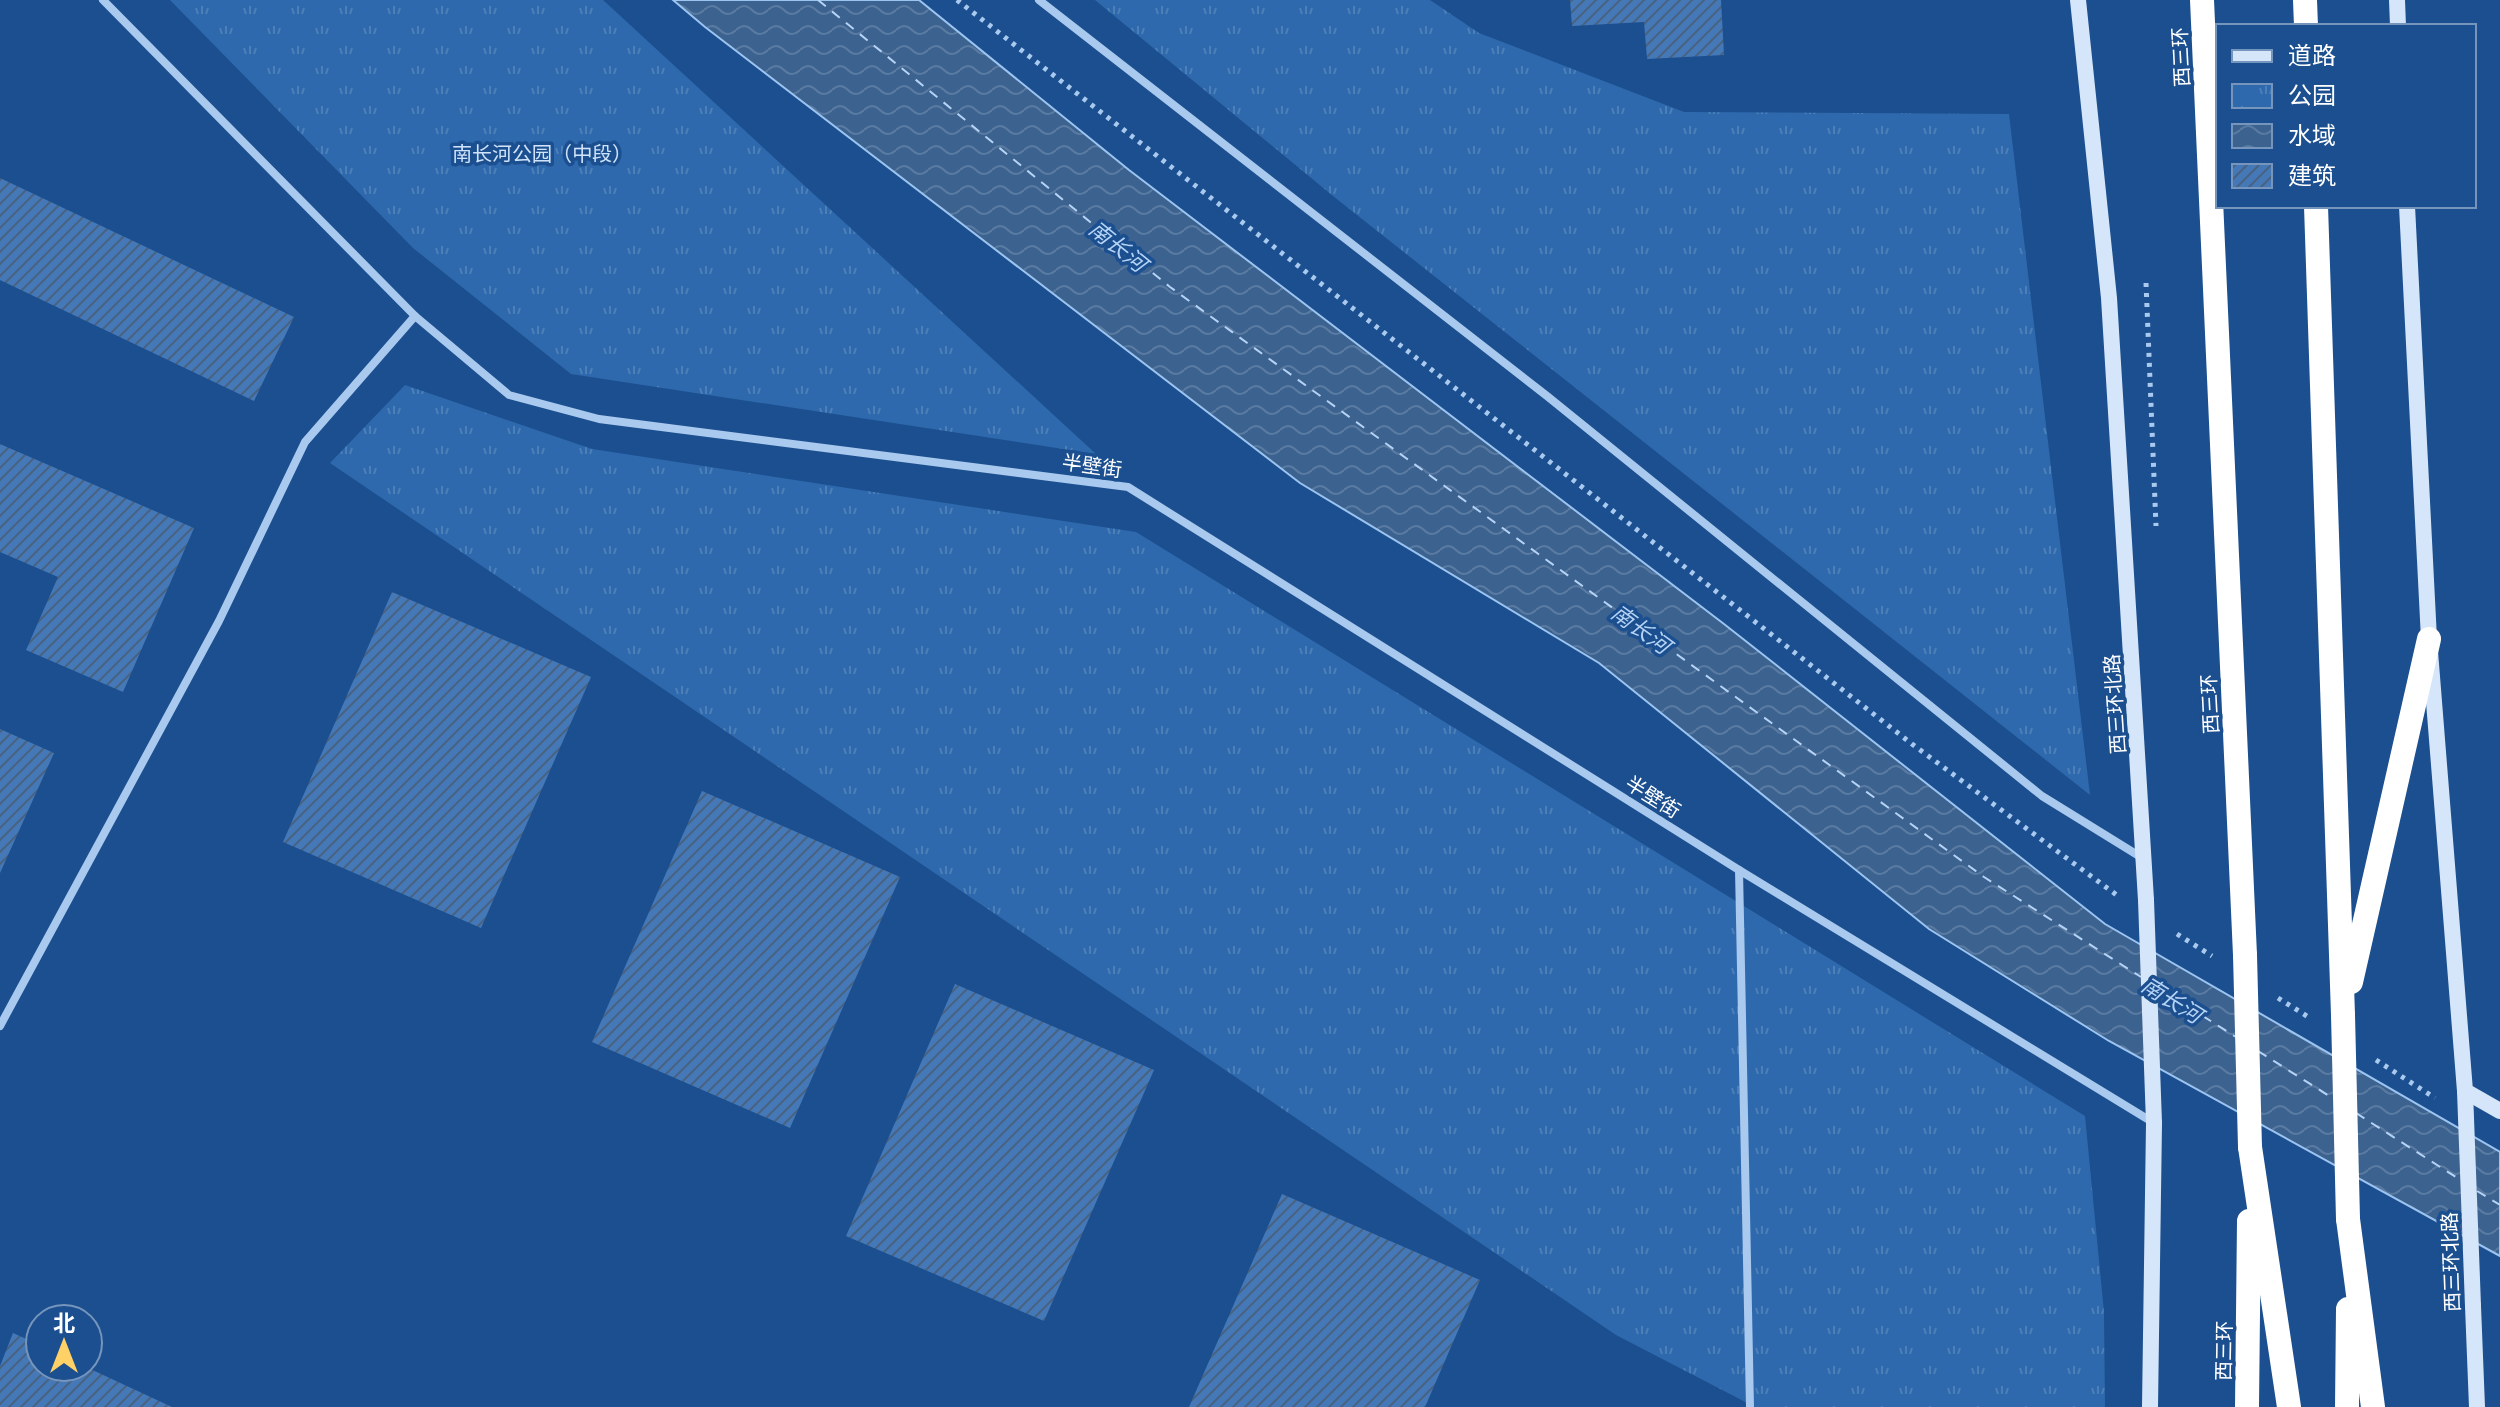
<svg xmlns="http://www.w3.org/2000/svg" width="2500" height="1407" viewBox="0 0 2500 1407" font-family="'Public Sans','Noto Sans SC',sans-serif">
	<defs>
		<pattern id="park-tufts" width="24" height="20" patternUnits="userSpaceOnUse" patternTransform="scale(2)"><rect width="24" height="20" fill="#2e69ad"/><path d="M3 7l-1-3M5 7V3M7 7l1-3M15 17l-1-3M17 17v-4M19 17l1-3" fill="none" stroke="#4d80b9"/></pattern>
		<pattern id="water-waves" width="16" height="10" patternUnits="userSpaceOnUse" patternTransform="scale(2)"><rect width="16" height="10" fill="#3c6290"/><path d="M0 5q4-4 8 0t8 0" fill="none" stroke="#597aa1"/></pattern>
		<pattern id="building-hatch" width="6" height="6" patternUnits="userSpaceOnUse" patternTransform="scale(2)"><rect width="6" height="6" fill="#4478b7"/><path d="M-1 1l2-2M0 6l6-6M5 7l2-2" fill="none" stroke="#486282"/></pattern>
	</defs>
	<rect width="100%" height="100%" fill="#1b4f8f"/>
	<g fill="url(#park-tufts)">
		<path d="M170,0H603L1096,454L571,374L413,248Z"/>
		<path d="M1095,0H1430L1479,33L1684,112L2009,114L2090,795L1333,196Z"/>
		<path d="M405,385L592,449L1136,532L2085,1116L2104,1312L2105,1407H1755L1616,1335L330,463Z"/>
	</g>
	<path fill="url(#water-waves)" stroke="#9cc4f0" stroke-width="2" d="M673,0H919L1129,170L1724,624L2105,924L2500,1152V1256L2109,1041L1929,929L1599,663L1300,483L705,27Z"/>
	<g fill="none" stroke-linecap="round" stroke-linejoin="round">
		<g stroke="#b5d3f5" stroke-width="2" stroke-dasharray="10 8" stroke-linecap="butt">
			<path d="M818,0L1170,287L1984,877L2141,977"/>
			<path d="M2157,987L2236,1037"/>
			<path d="M2258,1051L2334,1099"/>
			<path d="M2356,1113L2462,1181"/>
			<path d="M2477,1191L2500,1205"/>
		</g>
	</g>
	<g fill="url(#building-hatch)">
		<path d="M1570,0H1721L1724,55L1647,59L1644,22L1572,26Z"/>
		<path d="M0,178L294,317L254,401L0,280Z"/>
		<path d="M0,444L194,528L123,692L26,650L58,577L0,552Z"/>
		<path d="M392,592L591,677L481,928L283,842Z"/>
		<path d="M0,729L54,753L0,873Z"/>
		<path d="M702,791L900,877L790,1128L592,1042Z"/>
		<path d="M955,984L1154,1070L1044,1321L846,1236Z"/>
		<path d="M1282,1194L1480,1280L1425,1407H1189Z"/>
		<path d="M13,1333L40,1345V1367H86L172,1407H0V1366Z"/>
	</g>
	<g fill="none" stroke-linecap="round" stroke-linejoin="round">
		<g stroke="#a9c9ee" stroke-width="5" stroke-dasharray="4 6" stroke-linecap="butt">
			<path d="M957,0L1912,744L2118,896"/>
			<path d="M2146,283L2156,526"/>
			<path d="M2177,934L2212,956"/>
			<path d="M2278,998L2310,1018"/>
			<path d="M2376,1060L2435,1098"/>
		</g>
		<g stroke="#a9c9ee" stroke-width="8">
			<path d="M103,0L415,316L509,395L599,419L1128,487L1739,870"/>
			<path d="M1039,0L1547,396L2042,796L2144,859"/>
			<path d="M0,1026L219,621L305,442L415,316"/>
			<path d="M1750,1407L1739,870L2154,1123"/>
		</g>
		<g stroke="#d6e6fa" stroke-width="16">
			<path d="M2078,0L2109,298L2146,900"/>
			<path d="M2397,0L2398,26"/>
			<path d="M2407,206L2429,639L2465,1091L2500,1111"/>
			<path d="M2473,1306L2477,1407"/>
			<path d="M2150,1407L2154,1123"/>
		</g>
		<g stroke="#fff" stroke-width="24">
			<path d="M2202,0L2245,955"/>
			<path d="M2305,0L2306,26"/>
			<path d="M2316,206L2343,1015"/>
			<path d="M2351,982L2429,639"/>
			<path d="M2250,1147L2289,1407"/>
			<path d="M2348,1219L2373,1407"/>
			<path d="M2247,1407L2249,1221"/>
			<path d="M2347,1407L2348,1309"/>
		</g>
		<g stroke="#d6e6fa" stroke-width="16">
			<path d="M2146,900L2154,1123"/>
			<path d="M2465,1091L2473,1306"/>
		</g>
		<g stroke="#fff" stroke-width="24">
			<path d="M2245,955L2250,1147"/>
			<path d="M2343,1015L2348,1219"/>
		</g>
	</g>
	<g text-anchor="middle" dominant-baseline="central" stroke-width="7" stroke-linejoin="round" paint-order="stroke">
		<g font-size="20" fill="#fff" stroke="#1b4f8f">
			<text transform="translate(2181 57) rotate(-93)">西三环</text>
			<text transform="translate(1092 466) rotate(8)">半壁街</text>
			<text transform="translate(2115 704) rotate(-94)">西三环北路</text>
			<text transform="translate(2210 704) rotate(-93)">西三环</text>
			<text transform="translate(1653 797) rotate(32)">半壁街</text>
			<text transform="translate(2451 1262) rotate(-92)">西三环北路</text>
			<text transform="translate(2224 1351) rotate(-89)">西三环</text>
		</g>
		<g font-size="20" fill="#cfe3fa" stroke="#1b4f8f">
			<text x="542" y="154">南长河公园（中段）</text>
		</g>
		<g font-size="22" font-style="italic" fill="#b5d3f5" stroke="#1b4f8f">
			<text transform="translate(1118 246) rotate(39)">南长河</text>
			<text transform="translate(1641 629) rotate(36)">南长河</text>
			<text transform="translate(2172 1000) rotate(32)">南长河</text>
		</g>
	</g>
	<rect x="2216" y="24" width="260" height="184" fill="#1b4f8f" stroke="#7695bc" stroke-width="2"/>
	<rect x="2232" y="50" width="40" height="12" fill="#d6e6fa" stroke="#7695bc" stroke-width="2"/>
	<text x="2288" y="64" font-size="24" fill="#ffffff">道路</text>
	<rect x="2232" y="84" width="40" height="24" fill="url(#park-tufts)" stroke="#7695bc" stroke-width="2"/>
	<text x="2288" y="104" font-size="24" fill="#ffffff">公园</text>
	<rect x="2232" y="124" width="40" height="24" fill="url(#water-waves)" stroke="#7695bc" stroke-width="2"/>
	<text x="2288" y="144" font-size="24" fill="#ffffff">水域</text>
	<rect x="2232" y="164" width="40" height="24" fill="url(#building-hatch)" stroke="#7695bc" stroke-width="2"/>
	<text x="2288" y="184" font-size="24" fill="#ffffff">建筑</text>
	<g transform="translate(64 1343)"><circle r="38" fill="#1b4f8f" stroke="#7695bc" stroke-width="2"/>
	<path d="M0-6L14 30L0 20L-14 30Z" fill="#ffd166"/>
	<text y="-12" font-size="22" font-weight="bold" text-anchor="middle" fill="#ffffff">北</text>
	</g>
</svg>
